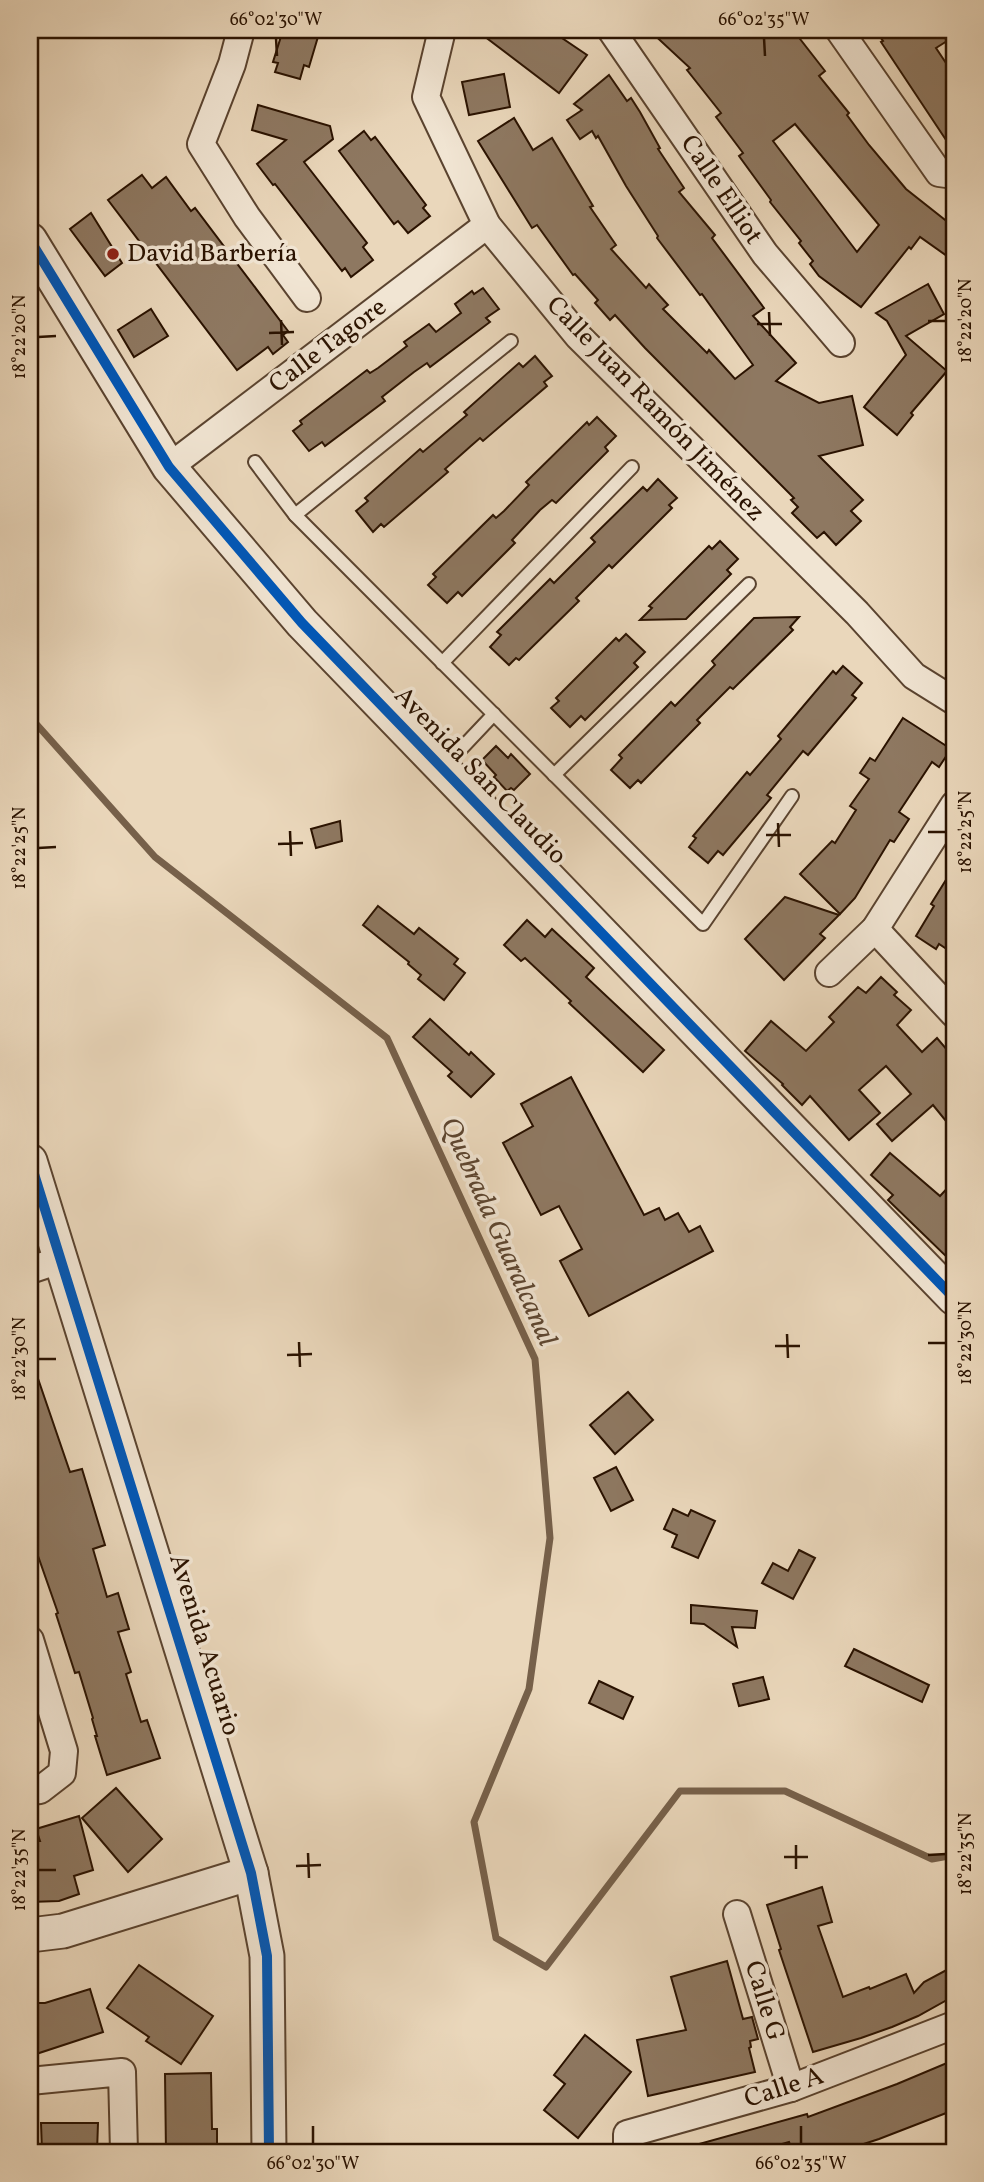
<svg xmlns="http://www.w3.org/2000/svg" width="984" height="2182" viewBox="0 0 984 2182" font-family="Vollkorn,serif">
	<rect width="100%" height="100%" fill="#ead7bb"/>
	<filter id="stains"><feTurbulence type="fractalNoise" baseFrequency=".00286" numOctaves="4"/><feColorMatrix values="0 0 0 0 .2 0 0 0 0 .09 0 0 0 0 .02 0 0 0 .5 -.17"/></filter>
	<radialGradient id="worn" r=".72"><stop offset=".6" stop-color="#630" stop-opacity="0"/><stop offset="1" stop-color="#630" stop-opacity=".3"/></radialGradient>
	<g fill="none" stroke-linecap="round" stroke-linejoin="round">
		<path stroke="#76604a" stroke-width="7" d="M30,717L155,857L387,1038L535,1359L550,1538L529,1689L474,1822L496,1938L546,1967L680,1791H785L932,1859L954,1855"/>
	</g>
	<g fill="#8e7861" stroke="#2a1200" stroke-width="2" fill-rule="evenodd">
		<path d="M283,30H320L309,67L304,65L300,79L275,72L278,63L273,62Z"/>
		<path d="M476,30H550L587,55L559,93Z"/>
		<path d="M649,30H793L825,71L819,76L849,113L847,115L869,145L906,189L954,227V261L920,237L911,249L909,247L861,307L819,276L810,264L813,261L799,243L801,241L770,202L771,200L739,156L743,153L716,117L721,113L687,70L690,68ZM795,124L879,225L857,252L773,141Z"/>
		<path d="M875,30H940L947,41L936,48L954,75V152L881,42L883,41Z"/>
		<path d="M504,74L510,107L469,115L462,82Z"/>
		<path d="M609,75L627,101L631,98L640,112L660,148L658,149L684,188L679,192L715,235L712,238L764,308L753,316L796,363L776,381L819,403L852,396L863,445L819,456L863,500L851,511L861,521L836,545L824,532L817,538L792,513L798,507L791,500L794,498L645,348L615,315L610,320L595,303L598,300L575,274L573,275L537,225L532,228L478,141L514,118L533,150L552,138L593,206L590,207L616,245L611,249L646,288L649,284L668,305L663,309L707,353L709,350L735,379L753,365L702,294L700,295L657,238L658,236L626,186L598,136L596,138L592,131L580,139L567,120L582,110L574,104Z"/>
		<path d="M258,105L330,126L333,139L304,162L367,243L363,247L373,260L351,277L345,268L342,271L275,184L273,185L257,164L286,140L252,130Z"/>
		<path d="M364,131L371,140L375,137L426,205L423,208L430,216L408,233L398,221L394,224L339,151Z"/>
		<path d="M142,175L152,188L166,177L191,211L195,208L288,331L283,335L288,342L273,354L268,347L237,370L108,200Z"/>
		<path d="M91,213L122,263L105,276L70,229Z"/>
		<path d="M928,284L944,314L906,336L947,371L911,413L913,415L897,435L864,407L906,355L887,321L876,313Z"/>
		<path d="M483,288L499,309L486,318L490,322L430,367L427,363L414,372L382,397L385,401L325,446L322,442L309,451L293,431L302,424L300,421L367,370L370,373L378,368L407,346L404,342L429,324L436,332L461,313L455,304L472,291L474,294Z"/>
		<path d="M151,309L168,336L134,357L118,330Z"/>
		<path d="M535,356L552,376L544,382L547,386L483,441L480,438L472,445L445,469L448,472L384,527L381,524L373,532L356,511L368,501L365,498L420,449L423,452L455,425L467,415L464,412L519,363L523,367Z"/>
		<path d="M597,417L616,436L605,447L608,451L556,503L552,500L540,510L512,540L515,543L462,596L458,592L447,603L428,585L436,577L433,574L493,515L496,518L504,511L529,485L526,482L587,422L589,425Z"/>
		<path d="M658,479L677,498L669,505L672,508L612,568L609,565L576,598L579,601L519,660L516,658L509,665L490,647L501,635L497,632L550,579L554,583L595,542L591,538L643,487L647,491Z"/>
		<path d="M720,541L738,559L727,570L731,574L686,619L640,620L652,608L649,606L709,546L712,549Z"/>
		<path d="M799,617L790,627L793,630L733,689L730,687L697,720L700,723L641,783L638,780L630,788L611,770L622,758L619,755L671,702L675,706L715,665L712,661L754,618Z"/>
		<path d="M626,634L645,652L634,663L638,667L585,720L581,716L570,727L551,708L559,701L556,698L616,638L619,641Z"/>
		<path d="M843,666L862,683L852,695L856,698L808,755L803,751L767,795L771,798L723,855L718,851L708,863L689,847L696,838L693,836L747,772L750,775L781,739L778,736L833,671L836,674Z"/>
		<path d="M903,718L951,749L939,767L932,762L899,812L909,819L894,842L890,840L855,898L840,914L800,874L832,841L835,843L856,810L850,806L869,779L860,773L870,758L875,761Z"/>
		<path d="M496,746L508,758L511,754L530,774L514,790L511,788L507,791L494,777L496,775L482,760Z"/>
		<path d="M340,821L342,841L316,848L311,829Z"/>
		<path d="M954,867V954L939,944L936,949L916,936L934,906L931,904Z"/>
		<path d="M785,897L839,915L820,934L825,938L784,980L745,939Z"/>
		<path d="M378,906L414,934L419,928L458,959L454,964L465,973L444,1000L418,979L421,975L408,964L409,962L363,925Z"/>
		<path d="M527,920L545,937L552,929L594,968L586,977L664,1050L643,1072L569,1003L571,1001L525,958L521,961L504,945Z"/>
		<path d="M881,977L897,992L894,995L911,1010L897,1025L922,1052L937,1038L954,1058V1131L933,1105L892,1141L877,1124L911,1094L886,1066L859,1090L880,1113L849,1140L810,1096L802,1105L782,1085L783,1084L745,1051L771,1021L806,1051L834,1022L829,1017L858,987L866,993Z"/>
		<path d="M430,1019L469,1055L471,1052L494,1074L471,1097L448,1076L452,1072L413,1037Z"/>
		<path d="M571,1077L644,1215L659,1208L665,1220L678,1213L689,1232L700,1226L713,1251L589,1316L560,1261L582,1249L559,1206L541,1215L503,1143L533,1126L521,1104Z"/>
		<path d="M890,1153L940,1196L954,1181V1264L888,1200L893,1195L871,1175Z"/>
		<path d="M33,1364L70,1472L82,1469L105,1545L93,1549L107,1597L118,1593L129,1629L118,1632L131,1672L126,1674L141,1722L147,1720L160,1758L107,1775L95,1736H97L92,1719L93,1718L79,1672L75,1673L56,1614L58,1613L30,1533V1365Z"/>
		<path d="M628,1392L653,1420L615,1454L590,1425Z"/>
		<path d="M616,1467L633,1500L611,1511L594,1478Z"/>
		<path d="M673,1509L688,1516L691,1510L715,1521L698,1558L672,1547L677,1535L664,1529Z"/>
		<path d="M799,1550L815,1558L793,1599L762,1583L773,1563L788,1571Z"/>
		<path d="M691,1605L757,1611L755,1628L732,1627L737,1647L704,1624L691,1623Z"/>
		<path d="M854,1649L929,1685L922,1702L845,1666Z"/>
		<path d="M763,1677L769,1699L739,1706L733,1684Z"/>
		<path d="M599,1681L633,1697L623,1719L589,1703Z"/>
		<path d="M116,1788L162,1839L128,1872L82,1818Z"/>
		<path d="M79,1816L93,1870L74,1876L79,1894L59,1901L30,1902V1841H40L36,1829Z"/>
		<path d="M822,1887L832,1922L818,1926L843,1997L869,1987L870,1989L906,1974L914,1993L924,1982L954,1966V1996L918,2016L892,2027L861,2038L813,2052L779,1950L781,1949L767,1905Z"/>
		<path d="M727,1961L743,2019L752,2017L758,2039L750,2041L751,2047L749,2048L755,2072L648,2096L637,2040L686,2030L671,1977Z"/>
		<path d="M139,1965L213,2016L181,2064L146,2041L149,2037L107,2008Z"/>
		<path d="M90,1989L103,2032L30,2056V2003H45Z"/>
		<path d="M585,2035L631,2072L578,2138L544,2110L565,2084L554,2075Z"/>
		<path d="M954,2060V2110L879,2139L839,2152H793L789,2142L754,2152H693L692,2146L807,2114L808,2117L897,2084Z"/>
		<path d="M211,2073L212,2129H217V2152H166L165,2074Z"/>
		<path d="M41,2123H98L97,2152H42Z"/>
	</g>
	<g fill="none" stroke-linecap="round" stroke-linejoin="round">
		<g stroke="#5a432f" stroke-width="16">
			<g id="service">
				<path d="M255,462L295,515L511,341"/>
				<path d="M295,515L703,924L792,796"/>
				<path d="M442,663L632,467"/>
				<path d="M443,768L494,714"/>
				<path d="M554,775L749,584"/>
			</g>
		</g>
		<g stroke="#5a432f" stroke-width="30">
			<g id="minor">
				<path d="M241,30L232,64L201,144L247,217L307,298"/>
				<path d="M442,30L426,97L487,225L578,336L857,613L914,676L954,701"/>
				<path d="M611,30L765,254L841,343"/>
				<path d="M839,30L939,173L954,175"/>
				<path d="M169,467L487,225"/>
				<path d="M875,929L954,1014"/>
				<path d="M829,973L875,929L954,805"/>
				<path d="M30,1270L60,1260"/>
				<path d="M30,1640L64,1751L62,1773L40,1790L30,1791"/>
				<path d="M737,1914L791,2088"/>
				<path d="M30,2081L122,2072L124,2152"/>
				<path d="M627,2152V2134L791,2088L954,2025"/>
			</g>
		</g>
		<g stroke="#5a432f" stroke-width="37">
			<g id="tertiary">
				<path d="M30,240L169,467L302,623L954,1298"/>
				<path d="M30,1161L251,1873L267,1956L269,2152"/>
				<path d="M30,1935L63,1931L251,1873"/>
			</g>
		</g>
		<use href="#service" stroke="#f1e5d3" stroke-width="12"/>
		<use href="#minor" stroke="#f1e5d3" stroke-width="26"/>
		<use href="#tertiary" stroke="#f1e5d3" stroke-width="33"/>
		<g stroke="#f1e5d3" stroke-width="15">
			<g id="cycleway">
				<path d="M30,240L169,467L302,623L954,1298"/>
				<path d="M30,1161L251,1873L267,1956L269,2152"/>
			</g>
		</g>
		<use href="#cycleway" stroke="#0057b8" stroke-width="10"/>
	</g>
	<path fill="none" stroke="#2a1200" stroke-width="2.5" d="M276,38L277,56M764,38L765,56M769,312L770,336M281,320L282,345M928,321H946M757,324H782M269,333L294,332M38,337L56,336M778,823L779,847M290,831L291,856M928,832H946M766,835H791M278,844L303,843M38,848L56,847M787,1334L788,1358M299,1342L300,1367M928,1343H946M775,1346H800M287,1355L312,1354M38,1359H56M796,1845V1869M308,1853L309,1878M928,1855L946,1854M784,1857H808M296,1866L321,1865M38,1870H56M313,2126V2144M801,2126V2144"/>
	<circle fill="#8f2418" stroke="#f1e5d3" stroke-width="2.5" cx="113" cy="254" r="7"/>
	<g text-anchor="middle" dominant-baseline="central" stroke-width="7" stroke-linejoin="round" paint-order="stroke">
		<g font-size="26" fill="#2a1200" stroke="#f1e5d3">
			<text transform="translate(721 190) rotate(56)">Calle Elliot</text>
			<text transform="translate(328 346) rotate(-37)">Calle Tagore</text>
			<text transform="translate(655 409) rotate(46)">Calle Juan Ramón Jiménez</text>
			<text transform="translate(480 776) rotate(46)">Avenida San Claudio</text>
			<text transform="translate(204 1645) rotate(73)">Avenida Acuario</text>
			<text transform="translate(764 2001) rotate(73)">Calle G</text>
			<text transform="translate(784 2088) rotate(-18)">Calle A</text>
		</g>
		<g font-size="26" fill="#2a1200" stroke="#f1e5d3" text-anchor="start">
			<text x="127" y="254">David Barbería</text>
		</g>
		<g font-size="28" font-style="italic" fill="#5d4631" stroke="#f1e5d3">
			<text transform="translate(498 1232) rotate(66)">Quebrada Guaralcanal</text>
		</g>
	</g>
	<rect width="984" height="2182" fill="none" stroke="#ead7bb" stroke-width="77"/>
	<rect x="38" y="38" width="908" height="2106" fill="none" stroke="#2a1200" stroke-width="2.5"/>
	<g font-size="18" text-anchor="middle" fill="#2a1200">
		<text x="276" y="25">66°02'30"W</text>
		<text x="764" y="25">66°02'35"W</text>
		<text transform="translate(965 321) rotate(-90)" y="6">18°22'20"N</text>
		<text transform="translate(19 337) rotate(-90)" y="6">18°22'20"N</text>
		<text transform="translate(965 832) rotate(-90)" y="6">18°22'25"N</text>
		<text transform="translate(19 848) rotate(-90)" y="6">18°22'25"N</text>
		<text transform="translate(965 1343) rotate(-90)" y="6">18°22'30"N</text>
		<text transform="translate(19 1359) rotate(-90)" y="6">18°22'30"N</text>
		<text transform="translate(965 1854) rotate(-90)" y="6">18°22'35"N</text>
		<text transform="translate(19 1870) rotate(-90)" y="6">18°22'35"N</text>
		<text x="313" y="2169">66°02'30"W</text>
		<text x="801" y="2169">66°02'35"W</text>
	</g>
	<rect width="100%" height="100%" filter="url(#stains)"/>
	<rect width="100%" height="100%" fill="url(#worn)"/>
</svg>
